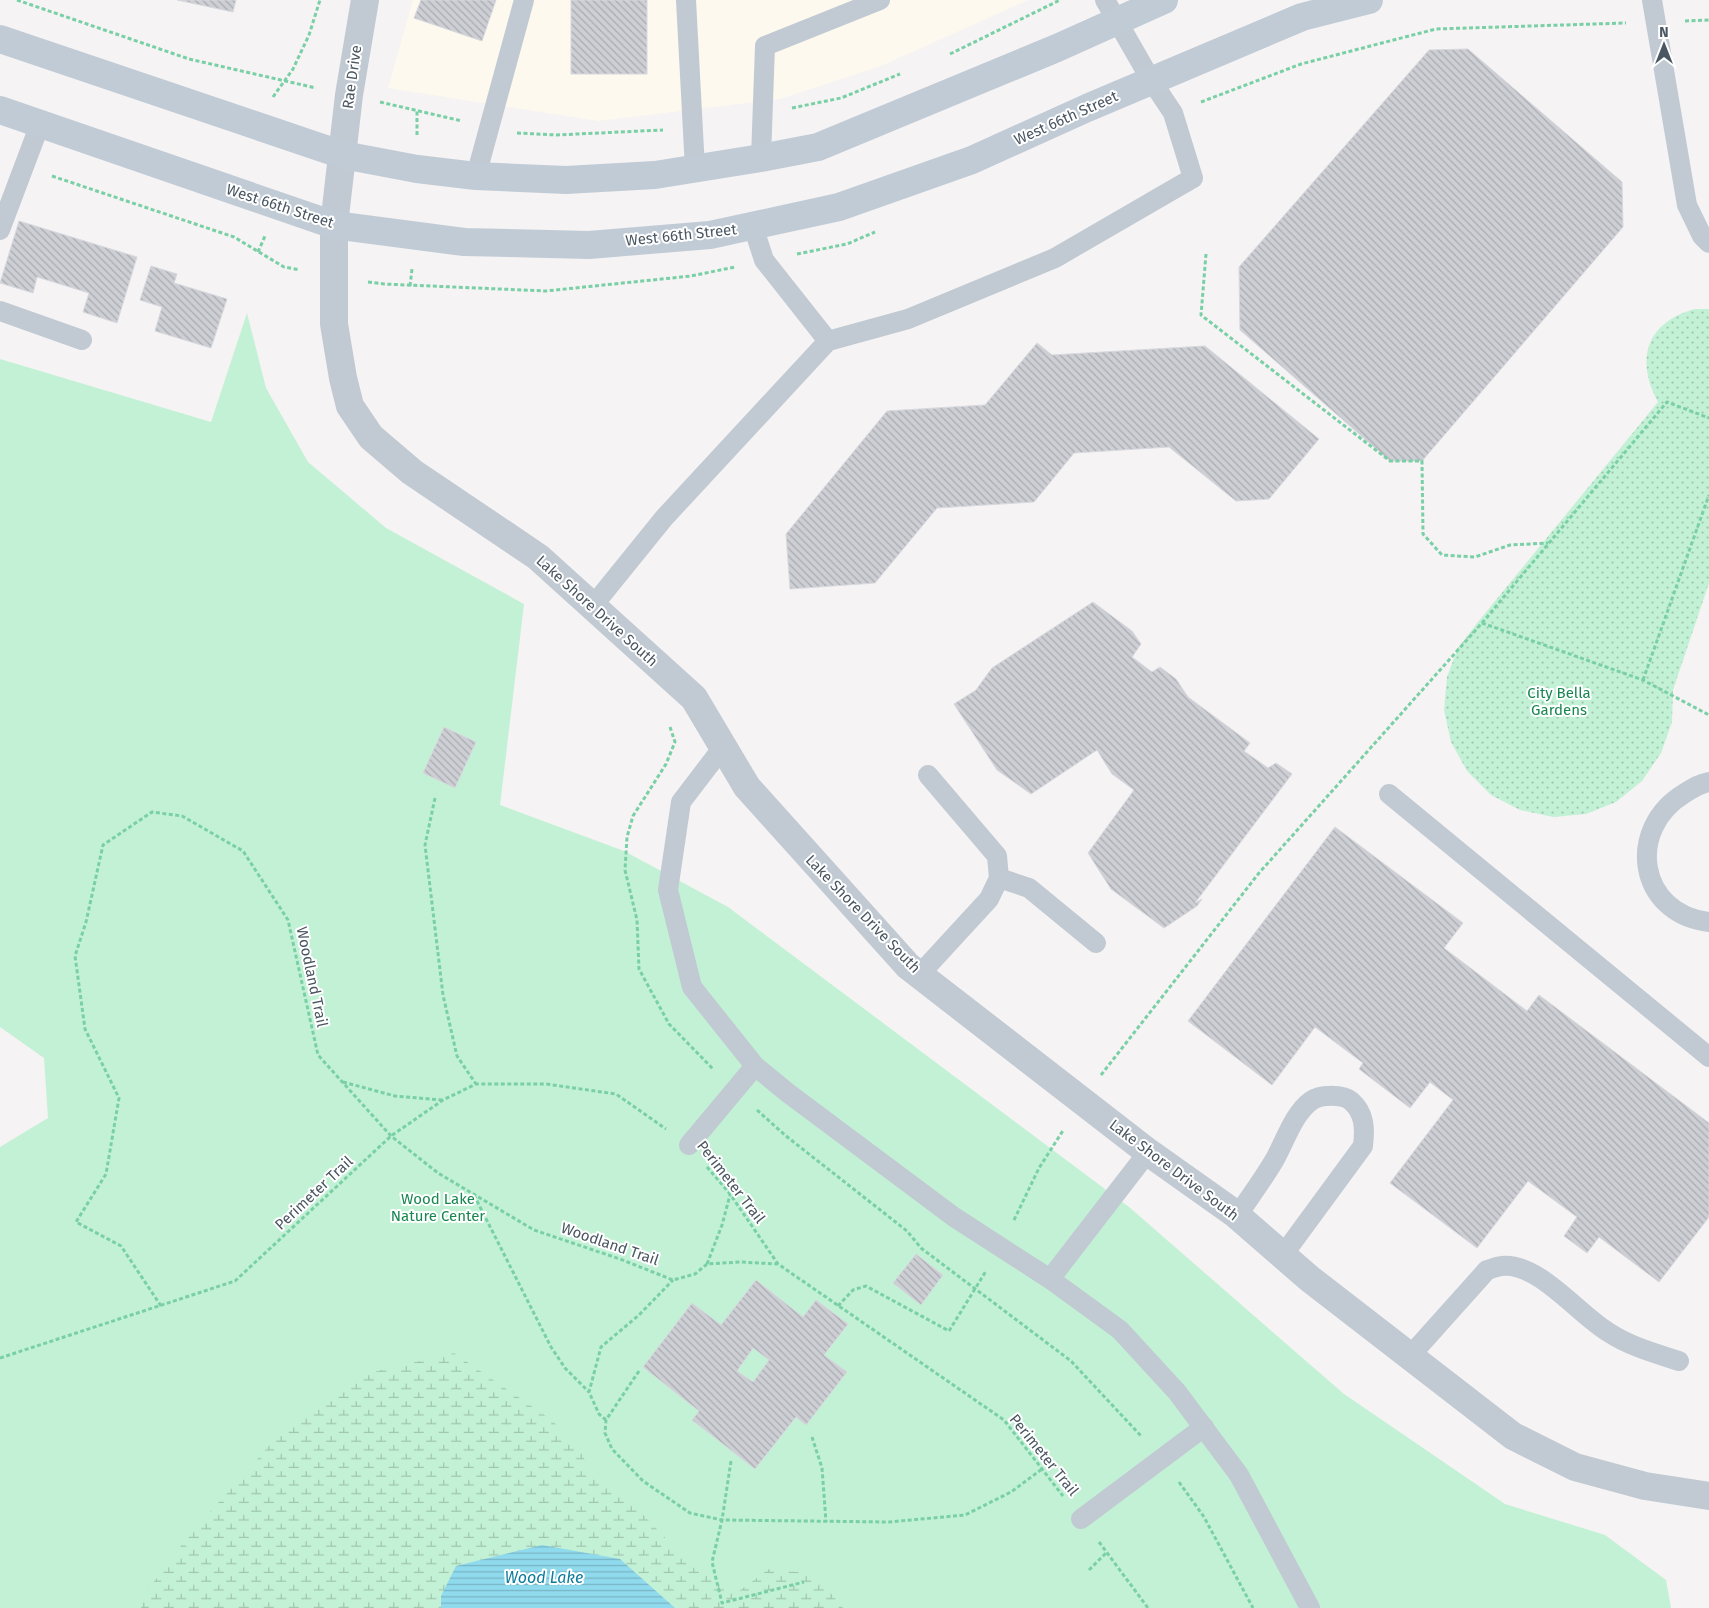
<svg xmlns="http://www.w3.org/2000/svg" width="1709" height="1608" viewBox="0 0 1709 1608" font-family="'Fira Sans',sans-serif">
	<defs>
		<pattern id="wetland-marsh" width="20" height="14" patternUnits="userSpaceOnUse" patternTransform="scale(1.25)"><rect width="20" height="14" fill="#c3f1d5"/><path d="M1 5h8M5 5V1M11 12h8M15 12V8" fill="none" stroke="#a0c6b0"/></pattern>
		<pattern id="garden-dots" width="8" height="8" patternUnits="userSpaceOnUse" patternTransform="scale(1.25)"><rect width="8" height="8" fill="#c3f1d5"/><path d="M2 2h.1M6 6h.1" fill="none" stroke="#a0c6b0" stroke-width="1.8" stroke-linecap="round"/></pattern>
		<pattern id="water-rules" width="6" height="5" patternUnits="userSpaceOnUse" patternTransform="scale(1.25)"><rect width="6" height="5" fill="#90daee"/><path d="M0 2.5h6" fill="none" stroke="#78b4c4"/></pattern>
		<pattern id="building-back-hatch" width="6" height="6" patternUnits="userSpaceOnUse" patternTransform="scale(1.25)"><rect width="6" height="6" fill="#cdcfd5"/><path d="M-1 5l2 2M0 0l6 6M5-1l2 2" fill="none" stroke="#a8abb0"/></pattern>
	</defs>
	<rect width="100%" height="100%" fill="#f5f3f3"/>
	<path fill="#fdf9ef" d="M413,0H1028L881,66L780,99L598,121L388,88Z"/>
	<path fill="#c3f1d5" d="M247,313L266,388L308,462L386,528L524,604L500,805L624,851L728,907L1129,1207L1344,1394L1505,1504L1605,1535L1666,1580L1671,1608H0V1147L48,1118L44,1058L0,1027V359L211,422Z"/>
	<path fill="url(#wetland-marsh)" d="M454,1353L553,1421L582,1454L592,1475L629,1500L695,1569L739,1591L769,1569L815,1574L843,1608H675L620,1559L441,1596V1608H141L150,1587L187,1538L275,1439L373,1372Z"/>
	<path fill="url(#garden-dots)" d="M1695,309H1709V583L1673,690L1672,722L1661,753L1642,781L1616,802L1586,814L1553,817L1520,810L1491,795L1467,771L1451,742L1444,710L1447,677L1458,648L1478,622L1658,402C1635,360 1646,322 1695,309Z"/>
	<path fill="url(#water-rules)" d="M542,1545L620,1559L675,1608H441V1596L456,1566Z"/>
	<g fill="url(#building-back-hatch)" stroke="#d7d9de" fill-rule="evenodd">
		<path d="M177,0H236L233,12Z"/>
		<path d="M421,0H496L482,41L414,18Z"/>
		<rect x="571" y="0" width="76" height="74"/>
		<path d="M1468,49L1622,182L1623,227L1422,461H1390L1240,330L1239,267L1429,50Z"/>
		<path d="M19,221L137,257L117,323L83,312L89,293L37,277L33,293L0,283Z"/>
		<path d="M151,266L177,274L174,283L227,299L211,348L155,331L162,307L140,300Z"/>
		<path d="M1037,343L1052,355L1205,346L1319,439L1269,499L1236,501L1169,447L1074,453L1034,502L937,508L875,583L790,589L786,534L887,411L985,405Z"/>
		<path d="M1093,602L1132,631L1141,644L1132,657L1152,672L1160,667L1176,679L1188,697L1250,743L1244,751L1268,768L1276,763L1292,774L1195,903L1202,899L1197,906L1164,928L1111,889L1088,853L1134,790L1112,774L1097,750L1031,794L997,770L954,704L976,690L992,668Z"/>
		<path d="M444,727L476,742L455,788L423,773Z"/>
		<path d="M1335,827L1463,923L1444,948L1527,1011L1539,995L1709,1123V1217L1659,1282L1599,1237L1587,1253L1564,1236L1577,1217L1528,1181L1477,1248L1390,1183L1453,1100L1430,1082L1410,1108L1359,1069L1363,1063L1315,1027L1272,1085L1188,1021Z"/>
		<path d="M916,1254L943,1275L921,1305L893,1283Z"/>
		<path d="M756,1280L803,1317L816,1300L848,1324L824,1355L847,1372L806,1425L796,1417L755,1469L692,1420L699,1411L643,1367L692,1303L721,1325ZM753,1348L769,1360L753,1382L737,1371Z"/>
	</g>
	<g fill="none" stroke-linecap="round" stroke-linejoin="round">
		<g stroke="#7ad0a6" stroke-width="3" stroke-dasharray="4 2.5" stroke-linecap="butt">
			<path d="M17,0L189,59L316,88"/>
			<path d="M1685,21L1709,20"/>
			<path d="M950,54L1060,0"/>
			<path d="M273,97L293,69L309,35L320,0"/>
			<path d="M380,102L462,121"/>
			<path d="M1201,102L1301,64L1436,29L1626,23"/>
			<path d="M792,108L841,98L900,74"/>
			<path d="M517,133L556,135L663,130"/>
			<path d="M417,135V111"/>
			<path d="M52,176L234,237L284,267L300,270"/>
			<path d="M258,252L265,236"/>
			<path d="M797,254L847,244L875,232"/>
			<path d="M1206,254L1201,315L1390,461H1422L1423,534L1442,555L1475,557L1510,545L1548,543"/>
			<path d="M368,282L384,284L546,291L691,276L735,267"/>
			<path d="M410,286L412,269"/>
			<path d="M1482,623L1643,680L1709,715"/>
			<path d="M1643,680L1709,495"/>
			<path d="M670,727L675,742L666,764L633,816L627,837L625,870L637,920L639,969L669,1024L714,1070"/>
			<path d="M435,798L425,845L443,995L457,1056L476,1084"/>
			<path d="M1101,1075L1259,873L1482,623L1667,402L1709,418"/>
			<path d="M343,1082L395,1096L442,1100"/>
			<path d="M757,1110L786,1136L907,1231L921,1248L1071,1361L1142,1437"/>
			<path d="M707,1167L730,1194L778,1264L1004,1420L1063,1496"/>
			<path d="M474,1195L551,1347L565,1368L589,1392"/>
			<path d="M1014,1220L1039,1168L1064,1129"/>
			<path d="M707,1264L722,1225L730,1195"/>
			<path d="M161,1306L121,1246L76,1222L106,1174L119,1098L85,1029L75,956L86,922L103,845L152,812L182,816L243,851L288,920L318,1055L391,1136L438,1173L534,1230L620,1259L673,1280L695,1274L707,1264L740,1262L777,1264"/>
			<path d="M838,1306L853,1290L866,1286L949,1331L986,1271"/>
			<path d="M0,1358L235,1281L391,1136L443,1100L476,1084H546L616,1094L666,1129"/>
			<path d="M639,1371L606,1420L605,1433L612,1449L643,1481L690,1513L722,1520L889,1522L965,1515L1011,1492L1042,1469"/>
			<path d="M606,1420L599,1414L589,1392L601,1347L639,1315L673,1280"/>
			<path d="M812,1437L822,1468L826,1522"/>
			<path d="M731,1461L722,1520L712,1562L722,1603L804,1582"/>
			<path d="M1179,1482L1204,1517L1253,1608"/>
			<path d="M1099,1542L1148,1608"/>
			<path d="M1089,1570L1107,1552"/>
		</g>
		<g stroke="#c1cad2" stroke-width="20">
			<path d="M686,0L695,169"/>
			<path d="M1652,0L1687,205L1702,236L1709,243"/>
			<path d="M761,158L765,46L880,0"/>
			<path d="M476,176L524,0"/>
			<path d="M753,226L764,260L828,341"/>
			<path d="M0,230L40,124"/>
			<path d="M0,311L82,340"/>
			<path d="M592,607L664,518L828,341L908,319L1055,258L1193,178L1173,113L1151,80L1105,0"/>
			<path d="M723,747L681,802L668,890L692,987L755,1066L788,1093L954,1217L1050,1279L1148,1152"/>
			<path d="M1709,782C1699,784 1693,788 1685,793C1625,829 1638,914 1709,922"/>
			<path d="M1389,794L1709,1057"/>
			<path d="M999,878L1029,888L1096,943"/>
			<path d="M920,974L989,899L999,878L997,856L928,775"/>
			<path d="M689,1145L755,1066"/>
			<path d="M1237,1216C1250,1197 1264,1178 1275,1159C1285,1141 1294,1113 1311,1101C1320,1094 1343,1094 1351,1101C1365,1113 1365,1129 1363,1146L1283,1255"/>
			<path d="M1050,1279L1120,1330L1177,1392L1239,1475L1310,1608"/>
			<path d="M1410,1356L1487,1270C1492,1269 1497,1266 1502,1266C1538,1262 1578,1314 1608,1332C1629,1346 1654,1353 1679,1361"/>
			<path d="M1081,1519L1204,1427"/>
		</g>
		<path stroke="#c1cad2" stroke-width="28" d="M334,225V324L343,378L350,406L371,437L412,472L538,557L694,698L747,787L908,966L1148,1152L1234,1213L1310,1279L1513,1436L1575,1467L1645,1486L1709,1496"/>
		<path stroke="#c1cad2" stroke-width="28" d="M334,225L349,95L365,0"/>
		<g stroke="#c1cbd6" stroke-width="28">
			<path d="M0,39L343,155L417,169L476,176L566,180L655,175L761,158L818,147L1057,48L1164,0"/>
			<path d="M0,110L334,225L464,242L589,245L710,235L839,207L972,160L1087,108L1302,17L1369,0"/>
		</g>
	</g>
	<g text-anchor="middle" dominant-baseline="central" stroke-width="4" stroke-linejoin="round" paint-order="stroke">
		<g font-size="15" fill="#4a5661" stroke="#fff">
			<text transform="translate(352 77) rotate(-82)">Rae Drive</text>
			<text transform="translate(1066 118) rotate(-24)">West 66th Street</text>
			<text transform="translate(280 206) rotate(18)">West 66th Street</text>
			<text transform="translate(681 235) rotate(-6)">West 66th Street</text>
			<text transform="translate(597 611) rotate(42)">Lake Shore Drive South</text>
			<text transform="translate(863 914) rotate(46)">Lake Shore Drive South</text>
			<text transform="translate(312 977) rotate(78)">Woodland Trail</text>
			<text transform="translate(1174 1170) rotate(37)">Lake Shore Drive South</text>
			<text transform="translate(731 1182) rotate(52)">Perimeter Trail</text>
			<text transform="translate(314 1193) rotate(-43)">Perimeter Trail</text>
			<text transform="translate(610 1244) rotate(19)">Woodland Trail</text>
			<text transform="translate(1044 1455) rotate(51)">Perimeter Trail</text>
		</g>
		<g font-size="15" fill="#17864f" stroke="#fff">
			<text x="1559" y="693">City Bella<tspan x="1559" dy="17">Gardens</tspan></text>
			<text x="438" y="1199">Wood Lake<tspan x="438" dy="17">Nature Center</tspan></text>
		</g>
		<g font-size="16" font-style="italic" fill="#0c7c9b" stroke="#fff">
			<text x="544" y="1577">Wood Lake</text>
		</g>
	</g>
	<g transform="translate(1664 45)" stroke="#ffffff" stroke-width="4" paint-order="stroke">
	<path d="M0-4L9 19L0 12L-9 19Z" fill="#4a5661"/>
	<text y="-8" font-size="14" font-weight="bold" text-anchor="middle" fill="#4a5661">N</text>
	</g>
</svg>
